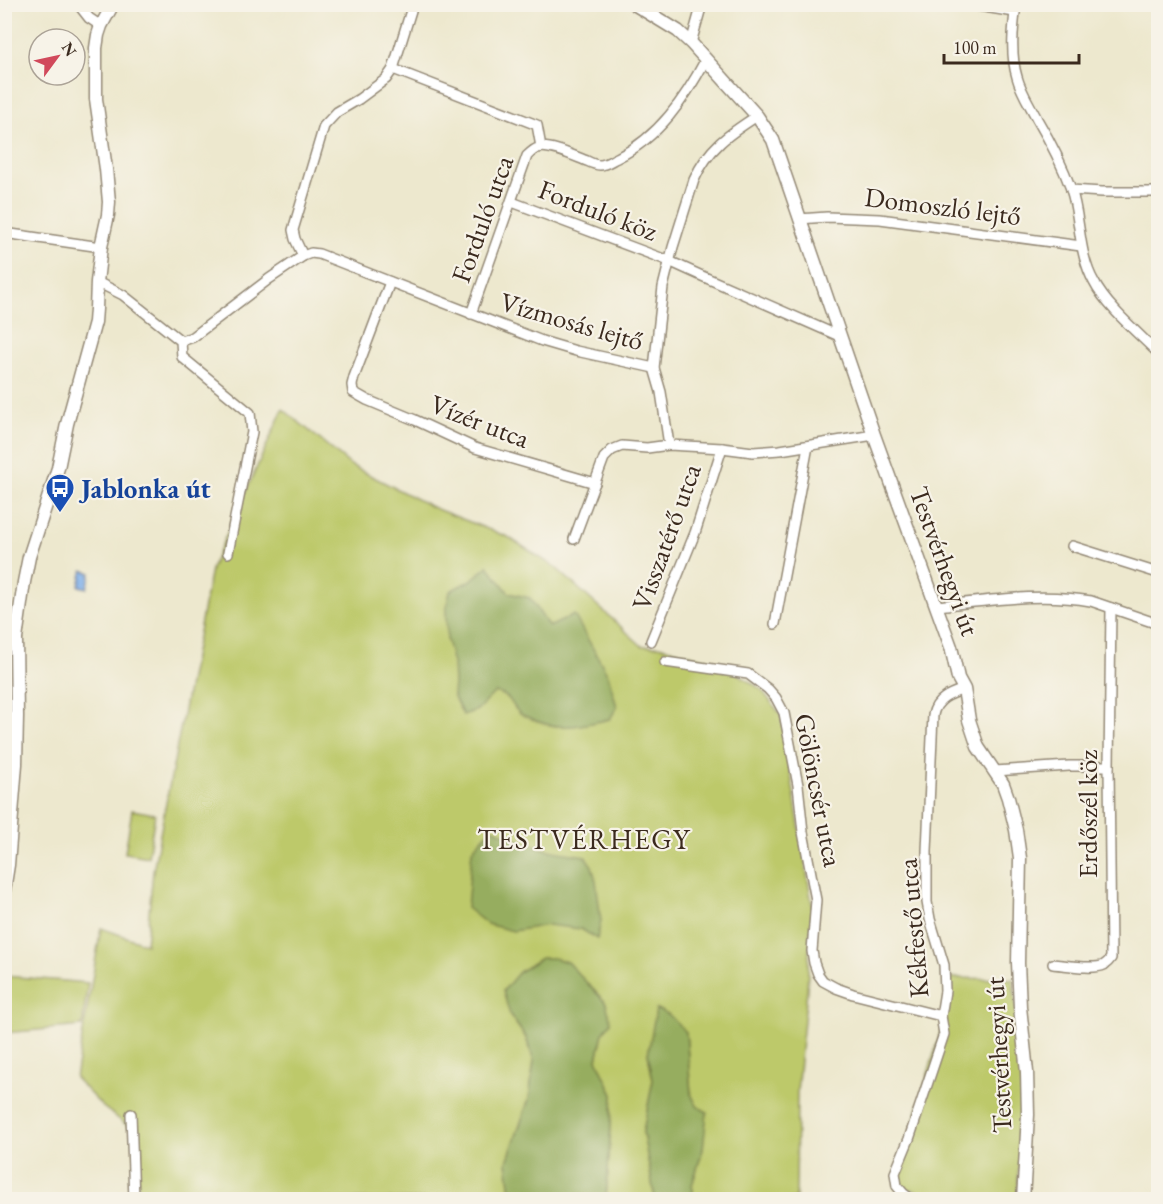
<svg xmlns="http://www.w3.org/2000/svg" width="1163" height="1204" viewBox="0 0 1163 1204" font-family="'EB Garamond',serif">
	<rect width="100%" height="100%" fill="#f7f3e8"/>
	<filter id="ink" filterUnits="userSpaceOnUse"><feTurbulence type="fractalNoise" baseFrequency=".0167" numOctaves="2"/><feDisplacementMap in="SourceGraphic" scale="12" xChannelSelector="R" yChannelSelector="G"/><feConvolveMatrix kernelMatrix="1 2 1 2 8 2 1 2 1" color-interpolation-filters="sRGB"/></filter>
	<filter id="wash" filterUnits="userSpaceOnUse"><feTurbulence type="fractalNoise" baseFrequency=".008" numOctaves="4" result="noise"/><feDisplacementMap in="SourceGraphic" scale="24" xChannelSelector="R" yChannelSelector="G"/><feGaussianBlur stdDeviation="1.35" result="paint"/><feColorMatrix in="noise" values="0 0 0 0 0 0 0 0 0 0 0 0 0 0 0 0 0 1.4 0 .05"/><feComposite in="paint" operator="in"/></filter>
	<g filter="url(#wash)">
		<rect width="100%" height="100%" fill="#ede8ce"/>
		<g fill="#bdc96b" stroke="#7c7a44" stroke-width="1.5">
			<path d="M283,409L352,466L434,508L508,537L555,567L642,646H659L723,664L761,689L781,715L812,904L807,990L797,1091L796,1199L696,1200L694,1198L692,1185L703,1149L697,1106L691,1094L686,1032L657,1009L648,1054L653,1080L643,1132L655,1199H606L613,1095L597,1059L603,1033L510,1015L526,1038L534,1061L529,1099L507,1162L512,1199H139L136,1132L103,1107L75,1078L101,928L146,944L153,871L211,569Z"/>
			<path d="M132,810L155,814L148,857L125,853Z"/>
			<path d="M5,976L88,983L82,1026L5,1033Z"/>
			<path d="M950,978L1013,979L1023,1070L1017,1199H929L912,1189L910,1193L900,1184L898,1173L945,1018Z"/>
		</g>
		<g fill="#96ad5f" stroke="#686c3e" stroke-width="1.5">
			<path d="M488,566L509,593L530,598L549,627L574,615L608,675L617,707L610,719C583,725 558,732 532,719C527,717 522,716 519,713C508,701 514,698 495,692L477,710L463,715L453,695L454,683L453,663L447,640L446,611L450,591L471,580Z"/>
			<path d="M492,828L521,841L552,851L585,856L592,866L596,881L601,921L597,939L581,929L548,925L513,931L487,924L467,908L472,850Z"/>
			<path d="M541,958H554L567,962L606,1003L611,1022L603,1033L597,1059L613,1095L606,1199H512L507,1162L529,1099L534,1061L526,1037L510,1015L503,991L519,972Z"/>
			<path d="M656,1009L668,1014L686,1032L691,1094L697,1106L707,1112L703,1149L692,1185L694,1198L696,1199H655L643,1132L653,1080L648,1054Z"/>
		</g>
		<path fill="#7eafea" stroke="#5c6c84" stroke-width="1.5" d="M83,570L91,573L87,588L79,586Z"/>
	</g>
	<g filter="url(#ink)">
		<g fill="none" stroke-linecap="round" stroke-linejoin="round">
			<g stroke="#948976" stroke-width="12">
				<g id="minor">
					<path d="M78,4L89,18L101,26"/>
					<path d="M966,4L1015,12"/>
					<path d="M1016,4C1013,28 1010,54 1017,77C1021,92 1030,105 1037,119C1050,141 1062,164 1071,189C1081,219 1078,254 1094,282C1106,306 1139,334 1158,353"/>
					<path d="M691,43L702,4"/>
					<path d="M393,69L537,125L541,147"/>
					<path d="M1071,190L1102,192H1158"/>
					<path d="M512,202L669,261L702,276L839,336"/>
					<path d="M799,219L827,217L880,219L1081,246"/>
					<path d="M4,233L101,247"/>
					<path d="M303,256L295,239L293,230L324,126L337,112L359,99L386,79L393,69L413,4"/>
					<path d="M97,282L123,295L181,341L182,357L250,413L252,432L228,553"/>
					<path d="M390,282L354,377L352,385L353,392L367,400L415,420L475,448L595,483"/>
					<path d="M471,314L527,156C530,153 534,149 538,148C549,144 576,157 587,161C591,163 596,165 600,165C606,165 612,160 617,158C659,137 685,99 706,59"/>
					<path d="M181,341L193,337L269,279L303,256L311,253L319,254L542,341L576,351L654,368"/>
					<path d="M669,445L661,392L654,368L663,287L673,247L694,180C708,148 729,134 757,116"/>
					<path d="M574,539L604,458L612,450L622,446L647,448L669,445L722,448L753,452L780,450L874,435"/>
					<path d="M1072,546L1158,573"/>
					<path d="M937,606C988,601 1040,592 1091,601L1158,624"/>
					<path d="M775,624L808,446"/>
					<path d="M651,641L695,533L722,448"/>
					<path d="M665,662L748,674L768,689L776,698L784,713L798,785L803,832L816,900L812,951L814,963L818,974L823,981L836,988L853,994L941,1016"/>
					<path d="M4,721H17"/>
					<path d="M995,771L1069,766H1109"/>
					<path d="M1053,964C1065,965 1094,970 1104,965C1107,963 1109,961 1111,958L1109,766L1111,608"/>
					<path d="M131,1114L134,1200"/>
					<path d="M912,1200L903,1193L897,1186L895,1173L909,1139L944,1034L941,1016L945,991L944,965L930,919L927,902V851L933,715C936,699 950,694 964,689"/>
				</g>
			</g>
			<g stroke="#948976" stroke-width="15">
				<g id="tertiary">
					<path d="M634,4L678,31L691,43L757,116L773,140L874,435L951,647L958,678L964,689L969,720L978,747L1003,784L1008,798L1016,830L1020,858L1018,963L1020,1007L1027,1072L1028,1115L1023,1200"/>
					<path d="M4,890L8,865L16,764L17,716L16,639L24,582L29,557L58,468L67,424L95,322L96,309L97,282L101,247L108,215L109,202L106,169L96,99V48L98,35L101,26L113,4"/>
				</g>
			</g>
			<use href="#minor" stroke="#fff" stroke-width="9"/>
			<use href="#tertiary" stroke="#fff" stroke-width="12"/>
		</g>
	</g>
	<defs>
		<g id="bus-pin" transform="scale(1.5)"><path d="M0 17L-7.5 6A9.5 9.5 0 1 1 7.5 6Z" fill="#1a4fb4" stroke="#f7f3e8"/><path d="M-5-6H5V4H4V6H2V4H-2V6H-4V4H-5ZM-3.5-4V0h7V-4ZM-3.5 1.2v1.5H-2V1.2ZM2 1.2v1.5H3.5V1.2Z" fill="#fff"/></g>
	</defs>
	<g fill-rule="evenodd">
		<use href="#bus-pin" x="60" y="488"/>
	</g>
	<g text-anchor="middle" dominant-baseline="central" stroke-width="4.5" stroke-linejoin="round" paint-order="stroke">
		<g font-size="27" fill="#3b2a1e" stroke="#f7f3e8">
			<text transform="translate(943 206) rotate(7)">Domoszló lejtő</text>
			<text transform="translate(598 210) rotate(21)">Forduló köz</text>
			<text transform="translate(482 219) rotate(-70)">Forduló utca</text>
			<text transform="translate(572 321) rotate(16)">Vízmosás lejtő</text>
			<text transform="translate(480 421) rotate(21)">Vízér utca</text>
			<text transform="translate(666 537) rotate(-70)">Visszatérő utca</text>
			<text transform="translate(945 561) rotate(70)">Testvérhegyi út</text>
			<text transform="translate(819 790) rotate(79)">Gölöncsér utca</text>
			<text transform="translate(1087 814) rotate(-90)">Erdőszél köz</text>
			<text transform="translate(913 928) rotate(-95)">Kékfestő utca</text>
			<text transform="translate(998 1055) rotate(-93)">Testvérhegyi út</text>
		</g>
		<g font-size="27" font-weight="bold" fill="#164399" stroke="#f7f3e8" text-anchor="start">
			<text x="81" y="488">Jablonka út</text>
		</g>
		<g font-size="28" letter-spacing="1.5" fill="#3b2a1e" stroke="#f7f3e8">
			<text x="584" y="839">TESTVÉRHEGY</text>
		</g>
	</g>
	<rect width="1163" height="1204" fill="none" stroke="#f7f3e8" stroke-width="24"/>
	<g transform="translate(57 57) rotate(57)"><circle r="28" fill="#f7f3e8" stroke="#aca397" stroke-width="1.5"/>
	<path d="M0-4.5L10 22L0 15L-10 22Z" fill="#d1495b"/>
	<text y="-9" font-size="16" font-weight="bold" text-anchor="middle" fill="#3b2a1e">N</text>
	</g>
	<path d="M944 54v9h135v-9" fill="none" stroke="#3b2a1e" stroke-width="3"/>
	<text x="953" y="54" font-size="18" fill="#3b2a1e" stroke="#f7f3e8" stroke-width="4.5" paint-order="stroke">100 m</text>
</svg>
